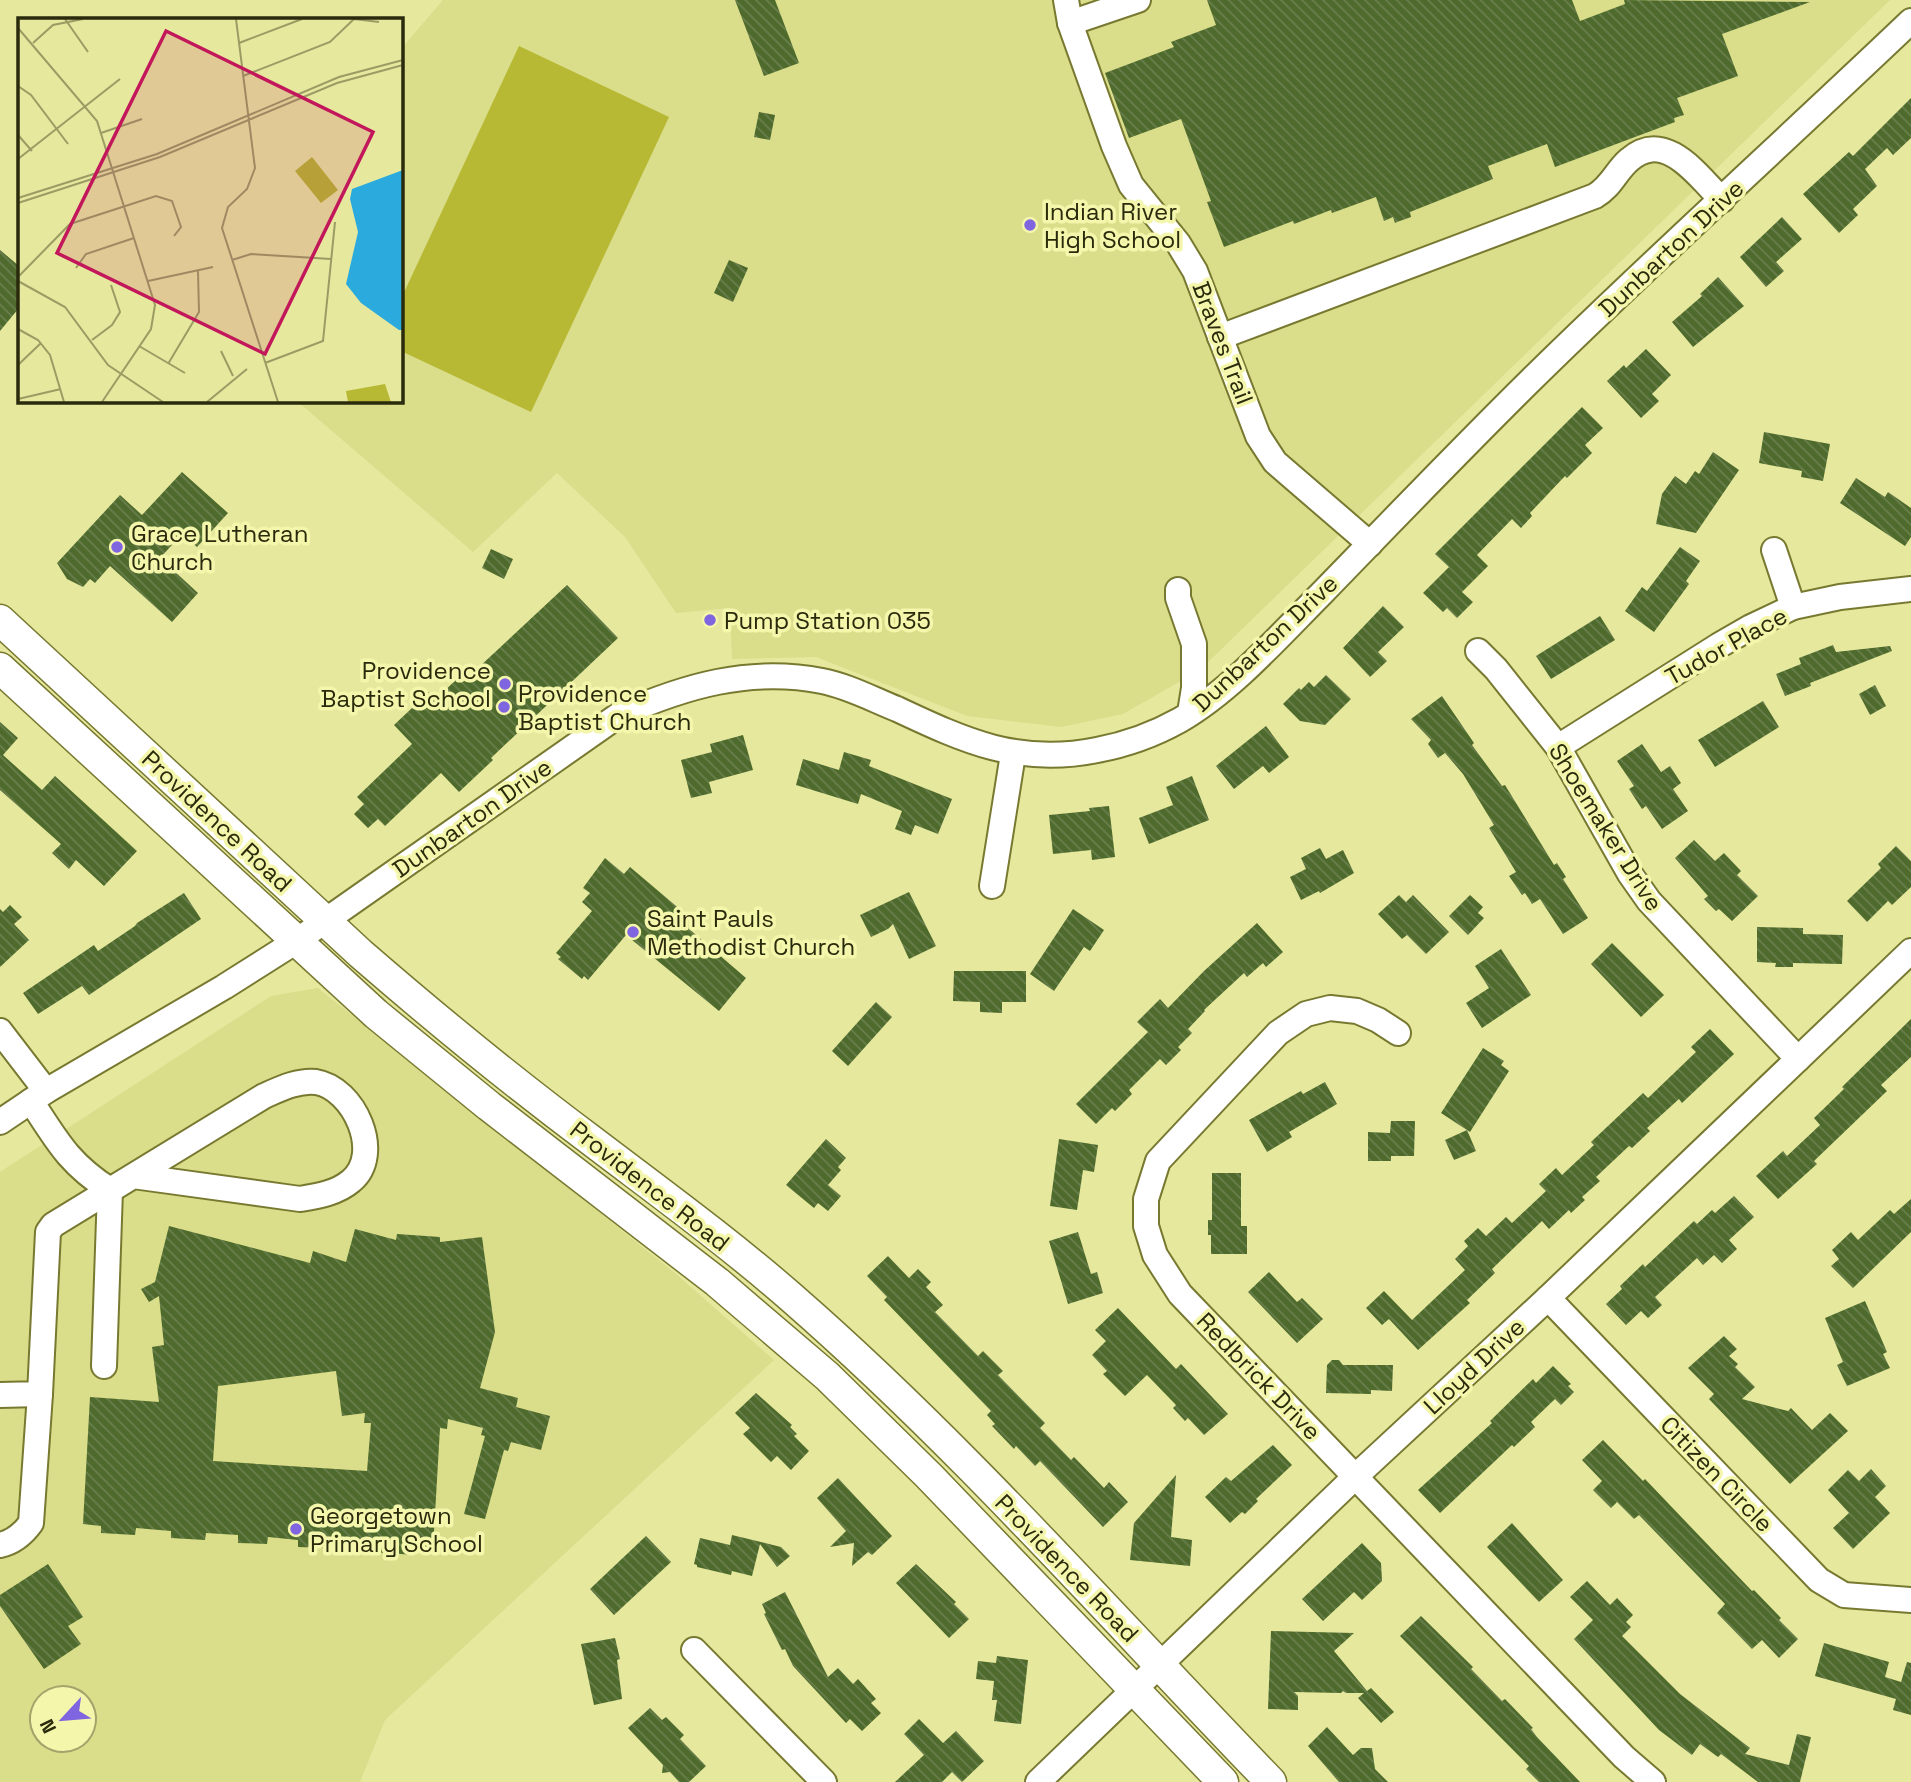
<svg xmlns="http://www.w3.org/2000/svg" width="1911" height="1782" viewBox="0 0 1911 1782" font-family="'Space Grotesk',sans-serif">
	<defs>
		<pattern id="building-back-hatch" width="6" height="6" patternUnits="userSpaceOnUse" patternTransform="scale(1.75)"><rect width="6" height="6" fill="#4e6a2c"/><path d="M-1 5l2 2M0 0l6 6M5-1l2 2" fill="none" stroke="#6a7f4e"/></pattern>
	</defs>
	<rect width="100%" height="100%" fill="#e6e89e"/>
	<g fill="#dadd8a" fill-rule="evenodd">
		<path d="M443,0H1890L1200,670L1123,714L1061,727L967,716L816,657L732,659L730,608L676,613L625,537L557,473L473,552L297,401H401V49Z"/>
		<path d="M318,988L675,1273L774,1360L385,1720L360,1782H0V1172L271,996ZM42,1698H84V1740H42Z"/>
	</g>
	<path fill="#b7b833" d="M519,46L669,117L531,412L401,351V299Z"/>
	<g fill="url(#building-back-hatch)" fill-rule="evenodd">
		<path d="M735,0H775L799,63L764,76Z"/>
		<path d="M1207,0H1572L1580,21L1625,4L1624,0L1810,2L1722,34L1738,76L1677,98L1684,115L1674,118L1675,122L1555,167L1547,144L1488,166L1493,179L1410,212L1411,217L1397,222L1395,223L1393,217L1384,221L1376,197L1332,213L1331,210L1294,224L1293,221L1224,247L1207,202L1211,201L1181,119L1129,138L1105,73L1174,47L1171,42L1216,25Z"/>
		<path d="M1911,98V138L1893,155L1887,148L1865,169L1877,186L1853,209L1858,215L1839,233L1803,194L1849,152L1853,156Z"/>
		<path d="M759,112L775,115L770,140L754,137Z"/>
		<path d="M1782,217L1802,239L1776,262L1784,271L1766,287L1740,257Z"/>
		<path d="M0,250L19,266V308L0,331Z"/>
		<path d="M729,260L748,268L733,302L714,293Z"/>
		<path d="M1718,277L1744,306L1693,347L1672,322L1702,296L1700,294Z"/>
		<path d="M1646,349L1671,375L1652,394L1659,401L1641,418L1607,381L1624,365L1626,368Z"/>
		<path d="M1582,407L1603,428L1585,445L1592,453L1567,478L1565,476L1530,513L1532,516L1521,528L1512,519L1477,555L1488,566L1462,592L1473,602L1457,618L1447,608L1443,612L1423,593L1449,567L1435,554Z"/>
		<path d="M1764,432L1830,444L1823,481L1801,477L1802,471L1759,463Z"/>
		<path d="M1713,452L1739,470L1696,533L1656,524L1662,494L1675,476L1686,484L1695,471L1699,474Z"/>
		<path d="M182,472L228,513L197,547L182,534L160,558L198,593L172,622L110,566L95,583L90,579L83,587L67,579L57,563L120,495L142,515Z"/>
		<path d="M1856,478L1885,497L1888,492L1911,508V537L1905,546L1840,503Z"/>
		<path d="M1680,547L1700,561L1686,581L1689,584L1654,632L1625,611L1642,587L1647,591Z"/>
		<path d="M491,549L513,559L504,579L482,568Z"/>
		<path d="M567,585L618,638L491,758L493,760L459,792L441,773L385,826L378,819L368,828L354,814L364,804L357,797L412,744L394,725L429,692L436,699L460,676L464,681Z"/>
		<path d="M1383,606L1404,627L1378,652L1387,661L1370,677L1343,648Z"/>
		<path d="M1600,616L1615,640L1551,679L1536,656Z"/>
		<path d="M1833,645L1836,652L1890,646L1892,651L1810,683L1811,686L1785,696L1776,674L1801,664L1799,658Z"/>
		<path d="M1326,675L1351,699L1325,725L1300,721L1283,704L1299,688L1301,690L1309,682L1314,687Z"/>
		<path d="M1875,685L1886,706L1870,715L1859,694Z"/>
		<path d="M1442,696L1474,743L1472,745L1502,786L1505,785L1554,865L1557,863L1566,877L1563,879L1588,918L1563,934L1540,899L1532,904L1525,893L1522,895L1509,876L1516,872L1489,828L1494,825L1463,774L1445,753L1438,758L1428,744L1431,740L1411,719Z"/>
		<path d="M1763,701L1779,727L1715,767L1698,740Z"/>
		<path d="M0,722L18,738L3,755L42,790L55,776L137,851L104,886L76,860L69,869L52,853L61,844L0,790Z"/>
		<path d="M1266,726L1289,757L1269,773L1263,766L1234,789L1216,766Z"/>
		<path d="M743,735L753,770L709,782L712,793L691,798L681,760L712,752L710,744Z"/>
		<path d="M1642,744L1661,772L1670,766L1681,783L1673,789L1688,811L1662,829L1646,806L1642,809L1629,789L1634,786L1617,761Z"/>
		<path d="M844,752L871,760L869,766L952,799L938,834L915,825L911,835L895,829L902,811L861,794L858,804L796,785L803,759L839,770Z"/>
		<path d="M1192,776L1209,820L1149,844L1139,818L1173,805L1166,787Z"/>
		<path d="M1109,806L1115,857L1092,860L1091,850L1053,854L1049,815L1090,811L1089,808Z"/>
		<path d="M1694,840L1715,861L1724,853L1741,871L1737,875L1758,896L1732,921L1719,909L1716,911L1704,899L1708,896L1675,858Z"/>
		<path d="M1896,846L1911,861V887L1892,905L1888,901L1867,922L1847,901L1881,868L1878,864Z"/>
		<path d="M1320,848L1326,859L1343,850L1354,873L1320,893L1319,891L1301,900L1290,877L1306,869L1301,858Z"/>
		<path d="M605,858L624,874L630,867L695,922L689,929L746,978L719,1011L626,935L588,980L584,976L582,979L558,959L561,957L556,953L592,911L582,902L590,893L583,888Z"/>
		<path d="M909,892L936,946L909,959L893,924L888,929L871,937L860,915Z"/>
		<path d="M184,893L201,919L89,995L82,986L38,1014L23,993L94,945L98,951L135,926L137,923Z"/>
		<path d="M1399,895L1406,902L1413,895L1449,932L1426,954L1407,935L1402,939L1378,914Z"/>
		<path d="M1470,895L1483,907L1478,913L1484,918L1468,935L1449,916Z"/>
		<path d="M10,905L22,917L14,924L29,940L0,967V909L3,912Z"/>
		<path d="M1073,909L1104,930L1090,951L1084,947L1054,991L1030,974Z"/>
		<path d="M1257,923L1283,952L1266,967L1263,963L1247,977L1244,973L1204,1010L1205,1011L1188,1029L1192,1033L1178,1047L1181,1050L1166,1065L1160,1059L1129,1090L1132,1094L1115,1111L1112,1108L1096,1124L1076,1104L1148,1032L1137,1022L1160,999L1168,1008L1204,971Z"/>
		<path d="M1757,927L1803,928V934L1843,935L1842,964L1793,963V967H1775L1776,963L1757,962Z"/>
		<path d="M1612,943L1664,995L1641,1017L1591,964Z"/>
		<path d="M1501,949L1531,995L1482,1028L1466,1003L1489,988L1475,966Z"/>
		<path d="M954,971H1026V1002H1002V1013L980,1012V1002L953,1001Z"/>
		<path d="M876,1002L892,1017L848,1066L832,1051Z"/>
		<path d="M1911,1019V1057L1881,1085L1887,1091L1814,1161L1817,1164L1778,1199L1756,1176L1783,1151L1787,1156L1820,1125L1814,1118L1844,1089L1842,1087Z"/>
		<path d="M1710,1029L1734,1054L1682,1103L1679,1099L1647,1128L1650,1131L1632,1148L1629,1146L1596,1177L1600,1181L1582,1197L1585,1200L1571,1213L1569,1210L1549,1229L1542,1221L1492,1269L1495,1273L1467,1300L1470,1303L1418,1350L1389,1319L1382,1325L1366,1308L1384,1291L1412,1320L1465,1270L1455,1259L1468,1246L1464,1241L1478,1228L1486,1236L1506,1217L1512,1223L1546,1191L1539,1184L1556,1168L1562,1175L1594,1145L1591,1142L1643,1093L1648,1098L1696,1052L1691,1047Z"/>
		<path d="M1483,1048L1504,1061L1501,1065L1509,1071L1470,1132L1441,1113Z"/>
		<path d="M1325,1082L1337,1104L1289,1132L1292,1137L1267,1152L1249,1120L1301,1091L1303,1094Z"/>
		<path d="M1391,1121H1415L1414,1156H1391V1161H1368V1132L1390,1133Z"/>
		<path d="M1467,1130L1476,1151L1454,1160L1445,1140Z"/>
		<path d="M826,1139L846,1158L838,1167L841,1170L828,1185L841,1196L828,1211L818,1203L814,1208L786,1185Z"/>
		<path d="M1059,1139L1098,1145L1094,1172L1083,1170L1077,1210L1050,1206Z"/>
		<path d="M1212,1173H1241V1226H1247V1254H1211V1235H1208V1220H1212Z"/>
		<path d="M1734,1196L1754,1217L1729,1240L1737,1249L1722,1263L1714,1255L1703,1265L1697,1258L1655,1297L1662,1305L1648,1318L1641,1311L1626,1325L1606,1304L1622,1289L1620,1286L1643,1264L1645,1267L1694,1221L1697,1224L1712,1210L1715,1213Z"/>
		<path d="M1911,1199V1232L1853,1288L1831,1266L1839,1259L1832,1250L1851,1232L1858,1240L1890,1210L1894,1214Z"/>
		<path d="M169,1226L310,1263L313,1251L346,1262L355,1229L396,1240L397,1234L440,1237V1242L482,1237L495,1332L480,1388L518,1398L516,1407L550,1416L541,1450L511,1442L508,1451L504,1450L485,1519L464,1514L485,1436L481,1435L483,1428L448,1419L447,1429L440,1428L433,1549L416,1547V1555L357,1551L358,1544L328,1542L327,1548L298,1547V1540L268,1537L267,1544L238,1543V1535L206,1533L205,1540L171,1538V1531L136,1528L135,1535L101,1533V1526L83,1524L90,1397L159,1402L152,1347L164,1345L159,1296L149,1302L141,1289L155,1282ZM336,1371L342,1416L365,1413L364,1423H371L367,1471L213,1461L218,1386Z"/>
		<path d="M1078,1232L1091,1274L1097,1272L1103,1293L1068,1304L1049,1241Z"/>
		<path d="M888,1256L909,1278L918,1269L931,1282L926,1287L943,1305L935,1312L978,1356L983,1351L1003,1371L998,1375L1045,1423L1040,1428L1071,1460L1074,1457L1104,1488L1109,1482L1128,1502L1103,1527L1040,1461L1035,1466L1016,1446L1014,1449L992,1426L995,1424L987,1415L991,1411L884,1300L887,1297L867,1276Z"/>
		<path d="M1269,1272L1297,1302L1302,1298L1323,1319L1297,1343L1248,1292Z"/>
		<path d="M1865,1301L1887,1352L1883,1354L1890,1368L1847,1386L1837,1365L1843,1362L1825,1318Z"/>
		<path d="M1118,1308L1176,1369L1181,1364L1228,1414L1204,1435L1188,1418L1185,1421L1173,1408L1176,1405L1147,1375L1125,1396L1103,1374L1107,1371L1092,1355L1106,1341L1095,1330Z"/>
		<path d="M1724,1336L1737,1349L1729,1356L1738,1364L1735,1367L1755,1387L1742,1399L1788,1411L1791,1408L1812,1430L1830,1413L1848,1431L1790,1484L1709,1399L1714,1394L1688,1368Z"/>
		<path d="M1332,1360H1339L1343,1365H1393L1392,1391L1371,1390V1394L1326,1393L1327,1365Z"/>
		<path d="M1553,1366L1571,1384L1568,1386L1574,1392L1561,1405L1555,1399L1531,1422L1535,1427L1514,1447L1512,1445L1440,1513L1418,1490L1492,1423L1490,1421L1533,1379L1536,1383Z"/>
		<path d="M756,1393L792,1425L790,1427L797,1434L794,1436L809,1451L791,1470L777,1456L771,1462L743,1434L750,1428L735,1413Z"/>
		<path d="M1603,1440L1643,1481L1645,1479L1752,1591L1754,1590L1781,1618L1779,1620L1798,1639L1779,1658L1762,1640L1752,1649L1717,1613L1725,1604L1639,1515L1634,1519L1617,1502L1611,1508L1593,1490L1602,1481L1582,1460Z"/>
		<path d="M1273,1445L1292,1465L1256,1499L1258,1501L1245,1514L1242,1512L1230,1523L1205,1497L1226,1477L1231,1481Z"/>
		<path d="M1871,1469L1886,1486L1875,1497L1890,1513L1853,1549L1833,1528L1849,1513L1828,1490L1848,1470L1859,1481Z"/>
		<path d="M1176,1475L1171,1537L1192,1540L1190,1566L1130,1560L1134,1523Z"/>
		<path d="M838,1478L892,1536L872,1555L868,1552L852,1566L854,1543L830,1547L846,1531L817,1498Z"/>
		<path d="M1512,1523L1563,1580L1539,1602L1487,1547Z"/>
		<path d="M732,1535L781,1547L790,1556L777,1567L760,1544L752,1576L732,1571L731,1575L697,1567V1565L694,1564L700,1538L730,1545Z"/>
		<path d="M646,1536L671,1562L614,1615L590,1589Z"/>
		<path d="M1362,1543L1381,1563L1382,1581L1362,1600L1354,1592L1323,1621L1302,1599Z"/>
		<path d="M48,1564L83,1617L68,1626L81,1644L44,1669L0,1606V1595Z"/>
		<path d="M916,1564L956,1602L954,1604L969,1619L949,1638L896,1583Z"/>
		<path d="M1587,1581L1610,1605L1617,1598L1633,1615L1626,1622L1631,1627L1622,1636L1680,1694L1750,1748L1745,1754L1789,1765L1797,1734L1811,1737L1800,1782H1758L1721,1754L1718,1757L1700,1744L1692,1755L1659,1730L1574,1639L1593,1620L1570,1597Z"/>
		<path d="M785,1592L828,1677L838,1668L853,1684L858,1679L876,1699L871,1703L881,1713L862,1731L850,1719L846,1723L793,1666L785,1649L782,1650L764,1614L766,1613L762,1604Z"/>
		<path d="M1421,1616L1473,1667L1471,1669L1502,1701L1505,1699L1533,1728L1531,1729L1537,1737L1580,1782H1539L1526,1769L1529,1766L1400,1636Z"/>
		<path d="M1271,1631L1354,1633L1334,1651L1367,1691L1371,1688L1394,1712L1381,1723L1358,1698L1364,1693H1346L1343,1691L1341,1693L1294,1692L1298,1696V1710L1268,1709Z"/>
		<path d="M615,1638L620,1659L617,1660L622,1699L594,1705L581,1644Z"/>
		<path d="M1824,1643L1889,1662L1885,1677L1901,1682L1907,1662L1911,1663V1715L1893,1710L1896,1699L1815,1676Z"/>
		<path d="M997,1656L1028,1660L1021,1724L994,1721L997,1700H992L994,1681L976,1679L978,1661L996,1663Z"/>
		<path d="M650,1708L662,1720L666,1717L684,1735L680,1739L706,1766L689,1782H679L670,1772L662,1773L663,1765L628,1728Z"/>
		<path d="M919,1719L943,1743L956,1731L984,1761L962,1782L952,1772L942,1782H895L924,1755L904,1734Z"/>
		<path d="M1327,1727L1353,1755L1361,1748H1372L1375,1769L1388,1782H1339L1308,1746Z"/>
	</g>
	<g fill="none" stroke-linecap="round" stroke-linejoin="round">
		<g stroke="#787930" stroke-width="28">
			<g id="minor">
				<path d="M1066,0L1070,23L1114,146L1131,185L1178,243L1195,271L1258,436L1275,462L1370,544"/>
				<path d="M1070,23L1138,0"/>
				<path d="M1220,337L1595,196C1611,187 1616,171 1629,160C1665,128 1698,176 1722,200"/>
				<path d="M1774,550L1793,607"/>
				<path d="M1178,590V598L1194,644V688L1190,713"/>
				<path d="M1478,651L1496,669L1558,747L1630,874L1649,901L1798,1059"/>
				<path d="M1558,747L1718,646L1751,627L1793,607L1840,597L1911,589"/>
				<path d="M992,886L1013,754"/>
				<path d="M0,1031L46,1091"/>
				<path d="M1398,1033L1378,1020L1357,1011L1330,1008L1306,1014L1278,1033L1158,1161L1146,1199V1226L1155,1255L1180,1294L1624,1757L1653,1782"/>
				<path d="M31,1101C57,1141 69,1164 110,1190L104,1366"/>
				<path d="M0,1122L46,1091L224,987L295,942L619,715C685,686 749,667 822,681C848,686 872,699 897,709C965,741 1019,766 1097,750C1124,745 1155,734 1180,720C1232,690 1281,634 1323,592C1392,521 1461,449 1531,380C1655,258 1785,141 1911,21"/>
				<path d="M1548,1298L1819,1580L1844,1595L1911,1600"/>
				<path d="M0,1395L40,1394L48,1232L53,1225L264,1096C280,1089 298,1080 316,1082C354,1088 384,1154 351,1181C337,1193 318,1196 300,1199L133,1176"/>
				<path d="M0,1545C14,1542 23,1534 31,1523L40,1394"/>
				<path d="M694,1650L824,1782"/>
				<path d="M1038,1782L1356,1476L1548,1298L1911,951"/>
			</g>
		</g>
		<g stroke="#787930" stroke-width="33">
			<g id="major">
				<path d="M0,620L361,954C436,1019 513,1082 592,1141C659,1192 728,1242 792,1298C963,1447 1113,1619 1271,1782"/>
				<path d="M0,668L376,1014L489,1106L717,1282L827,1376L929,1476L1223,1782"/>
			</g>
		</g>
		<use href="#minor" stroke="#fff" stroke-width="24"/>
		<use href="#major" stroke="#fff" stroke-width="30"/>
	</g>
	<g fill="#8065e0" stroke="#f3f6ab" stroke-width="2.5">
		<circle cx="1030" cy="225" r="7"/>
		<circle cx="117" cy="547" r="7"/>
		<circle cx="710" cy="620" r="7"/>
		<circle cx="505" cy="684" r="7"/>
		<circle cx="504" cy="707" r="7"/>
		<circle cx="633" cy="932" r="7"/>
		<circle cx="296" cy="1529" r="7"/>
	</g>
	<g text-anchor="middle" dominant-baseline="central" stroke-width="7" stroke-linejoin="round" paint-order="stroke">
		<g font-size="24" fill="#2a2a0c" stroke="#f3f6ab" text-anchor="start">
			<text x="1044" y="211">Indian River<tspan x="1044" dy="28">High School</tspan></text>
			<text x="131" y="533">Grace Lutheran<tspan x="131" dy="28">Church</tspan></text>
			<text x="724" y="620">Pump Station 035</text>
			<text x="491" y="670" text-anchor="end">Providence<tspan x="491" dy="28">Baptist School</tspan></text>
			<text x="518" y="693">Providence<tspan x="518" dy="28">Baptist Church</tspan></text>
			<text x="647" y="918">Saint Pauls<tspan x="647" dy="28">Methodist Church</tspan></text>
			<text x="310" y="1515">Georgetown<tspan x="310" dy="28">Primary School</tspan></text>
		</g>
		<g font-size="24" fill="#2a2a0c" stroke="#f3f6ab">
			<text transform="translate(1671 248) rotate(-43)">Dunbarton Drive</text>
			<text transform="translate(1223 343) rotate(69)">Braves Trail</text>
			<text transform="translate(1265 643) rotate(-43)">Dunbarton Drive</text>
			<text transform="translate(1726 646) rotate(-29)">Tudor Place</text>
			<text transform="translate(472 818) rotate(-35)">Dunbarton Drive</text>
			<text transform="translate(217 821) rotate(43)">Providence Road</text>
			<text transform="translate(1606 827) rotate(58)">Shoemaker Drive</text>
			<text transform="translate(650 1186) rotate(38)">Providence Road</text>
			<text transform="translate(1474 1366) rotate(-43)">Lloyd Drive</text>
			<text transform="translate(1259 1376) rotate(46)">Redbrick Drive</text>
			<text transform="translate(1717 1474) rotate(46)">Citizen Circle</text>
			<text transform="translate(1067 1568) rotate(46)">Providence Road</text>
		</g>
	</g>
	<g transform="translate(18 18)">
		<rect width="385" height="385" fill="#e6e89e"/>
		<path d="M294,139L320,172L303,185L277,153ZM367,366L373,384H330L328,373Z" fill="#b7b833"/>
		<path d="M385,152V312H381L343,285L328,266L340,214L332,181L334,171Z" fill="#2babdd"/>
		<path fill="none" stroke="#9b9c64" stroke-width="2" d="M47,1L70,34M218,1L237,150L229,171L210,189L204,210L260,384M336,1L361,4M0,10L79,103L137,287L133,311L84,384M15,25L35,7L65,1M221,25L284,1M225,58L312,24L336,1M0,68L13,77L50,126M83,115L124,101M0,117L14,133M0,141L102,61M0,180L139,136L321,59L385,42M0,185L142,139L319,65L385,47M214,242L233,236L313,241M58,250L68,236L116,220M0,259L52,206L138,178L154,183L163,209L156,218M0,263L47,289L90,347L145,384M130,263L195,249M0,311L20,322L32,337L46,384M74,322L94,307L102,294L93,267M121,328L167,355M203,333L215,358M247,345L305,323L317,204M150,346L181,294L180,253M0,347L23,325M0,381L43,371M189,384L229,351"/>
		<path fill="#c2185b" fill-opacity="0.15" stroke="#c2185b" stroke-width="3.5" d="M148,13L355,114L247,336L39,235Z"/>
		<rect width="385" height="385" fill="none" stroke="#2a2a0c" stroke-width="3.5"/>
	</g>
	<g transform="translate(63 1719) rotate(244)"><circle r="33" fill="#f3f6ab" stroke="#a3a46b" stroke-width="2"/>
	<path d="M0-5L12 26L0 18L-12 26Z" fill="#8065e0"/>
	<text y="-10" font-size="19" font-weight="bold" text-anchor="middle" fill="#2a2a0c">N</text>
	</g>
</svg>
